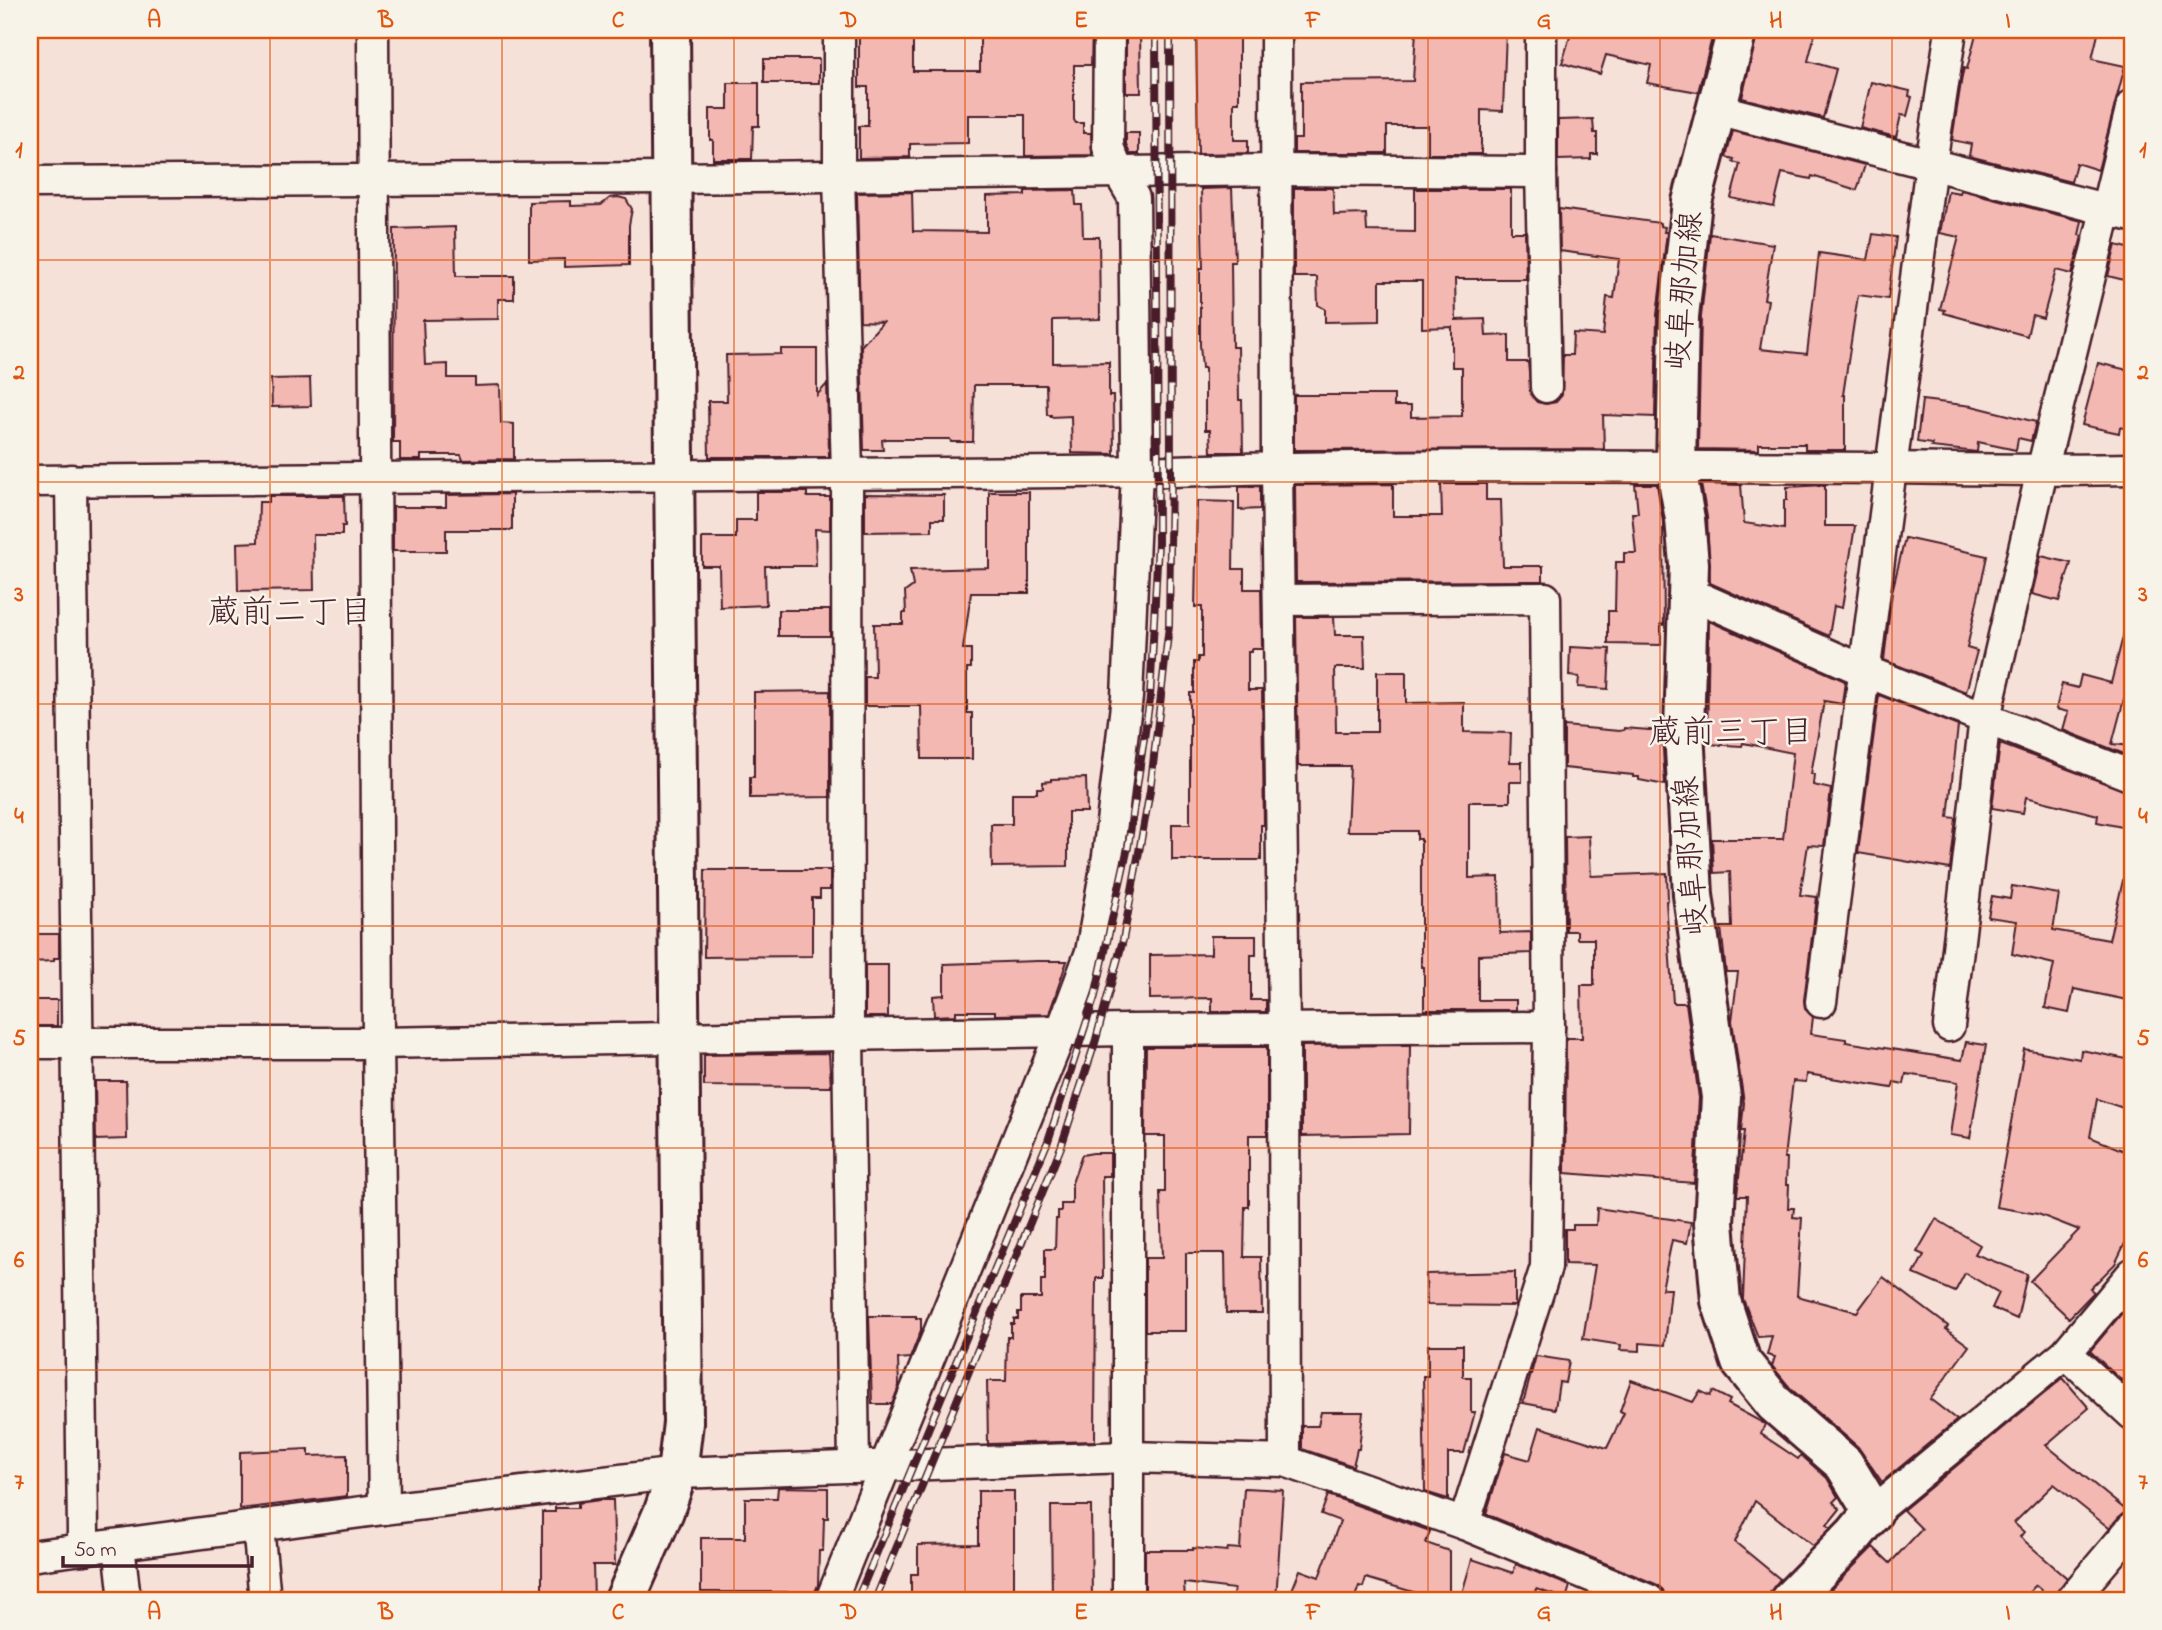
<svg xmlns="http://www.w3.org/2000/svg" width="2162" height="1630" viewBox="0 0 2162 1630" font-family="'Indie Flower','Klee One',sans-serif">
	<rect width="100%" height="100%" fill="#f6e1d8"/>
	<filter id="ink" filterUnits="userSpaceOnUse"><feTurbulence type="fractalNoise" baseFrequency=".0143" numOctaves="2"/><feDisplacementMap in="SourceGraphic" scale="14" xChannelSelector="R" yChannelSelector="G"/><feConvolveMatrix kernelMatrix="1 2 1 2 8 2 1 2 1" color-interpolation-filters="sRGB"/></filter>
	<g filter="url(#ink)">
		<g fill="#f4b8b3" stroke="#4a1f2b" stroke-width="2">
			<path d="M859,30H913V71H980V30H1092L1091,65H1074V120L1076,123H1083V133H1091L1092,155L1025,156V115H968V143L910,144V157L859,158V126H868V87H859Z"/>
			<path d="M1126,30H1140L1141,93H1126Z"/>
			<path d="M1196,30H1239V102H1234V140H1248V153L1198,154Z"/>
			<path d="M1416,30H1506L1503,111L1481,110V154H1428V126H1387V153H1294V139H1301V82L1413,81Z"/>
			<path d="M1572,30H1714L1698,92L1647,83L1651,65L1606,55L1600,74L1562,63Z"/>
			<path d="M1758,30H1816L1808,61L1836,69L1823,118L1742,98Z"/>
			<path d="M1977,30H2099L2092,59L2125,66L2098,170L2076,163L2071,182L1969,156L1971,144L1952,140L1962,76L1964,68L1967,69Z"/>
			<rect x="764" y="59" width="55" height="24"/>
			<path d="M1871,82L1910,91L1909,96L1912,97L1907,116L1901,115L1896,137L1860,128Z"/>
			<path d="M728,83H759V126H753L752,159H713V140H710V109H728Z"/>
			<path d="M1593,119L1594,133H1597V154H1591V159L1558,160V120Z"/>
			<path d="M1733,131L1865,165L1857,190L1812,176L1811,179L1782,173L1774,207L1731,198L1740,164L1733,162L1734,159L1726,157Z"/>
			<path d="M1126,133H1139V154H1130L1126,144Z"/>
			<path d="M1232,188L1235,262H1231L1232,347H1238L1239,400H1242L1243,452H1211L1210,430H1205V368H1202L1200,345V268H1203L1201,189Z"/>
			<path d="M1294,188H1333L1334,215L1366,214L1367,231L1415,232V189H1511V232H1525L1526,279H1455L1456,320L1485,319L1486,336L1509,335V362H1528L1531,395L1537,402L1546,404L1556,402L1562,395L1563,355H1572L1573,333L1603,335L1607,297L1614,298L1619,259L1560,251L1559,209L1660,223V226L1665,227L1664,232H1667L1657,315L1655,417L1603,415L1604,449L1294,450V395H1394V406H1411V417L1462,416V367H1452V327L1422,328V281H1380V321L1325,322V309L1318,305L1317,277H1294Z"/>
			<path d="M1075,190L1076,205H1082L1083,237H1099L1100,319L1053,320V363L1109,362V396H1113L1114,454L1072,453L1071,416L1051,417V415H1047L1046,385H974L973,442H951L950,439H887L882,440L883,450H864L861,346L883,322L860,321L857,193L912,192L913,231L987,232V196L1025,195V191Z"/>
			<path d="M1961,190L2082,221L2079,235L2082,236L2072,274L2056,270L2043,318L2032,315L2027,336L1944,313L1945,310L1940,309L1959,237L1940,233L1948,191L1960,193Z"/>
			<path d="M618,197L626,199L632,209L629,225V265L564,267V259L529,260V202L571,201V206L601,205L610,198Z"/>
			<path d="M455,227L456,276H514V299H498V319L423,320L425,365L448,364V378H475V386L500,385L501,423L514,424V459L463,460L461,455H421V460H400V442H393L394,229Z"/>
			<path d="M1710,234L1773,244L1764,299L1768,300L1760,349L1807,354L1819,253L1868,260L1873,234L1896,237L1888,299L1858,295L1843,395H1845V450H1805V444H1759V450L1698,449L1701,317Z"/>
			<path d="M2116,245L2132,249V282L2108,276Z"/>
			<path d="M781,349H817V395L827,384L829,457H709L708,401H727L726,355L781,354Z"/>
			<path d="M2098,363L2132,371V430L2120,427L2119,433L2082,425Z"/>
			<path d="M310,378L311,406L272,407L271,379Z"/>
			<path d="M1922,400L1972,406L2036,422L2031,441L2018,438L2016,450L1978,442L1977,452L1931,447L1932,444L1917,442Z"/>
			<path d="M1393,484V516H1442L1441,484H1486V500H1501L1503,566H1543V581L1296,582L1295,485Z"/>
			<path d="M1635,484H1657L1663,522L1664,625L1661,624V645L1608,644V611H1615L1616,562H1624V553H1636L1632,513H1638Z"/>
			<path d="M1701,484L1741,485L1744,523L1784,529V500H1787V487L1825,485V526H1855L1842,608L1834,606L1829,636L1710,583L1707,517Z"/>
			<path d="M1260,486V509L1239,510V487Z"/>
			<path d="M756,492H807V497H830V530L815,529L816,566H765L766,605L720,607L719,566H702V538H736V520H756Z"/>
			<path d="M989,492H1029V593H971L963,649H971V668H967V713H972V759H922L921,706H865V677H875L874,624H903V613H906L905,592L913,586L910,570L989,568Z"/>
			<path d="M512,494V530H446V551H393V507H446V495Z"/>
			<path d="M865,494L944,495V519H932V531L865,532Z"/>
			<path d="M269,496H344L345,526H342V535H313L314,590L238,591L237,543L258,542L259,502H269Z"/>
			<path d="M1197,501L1234,502L1233,569H1244V589H1261L1262,649H1251V652H1248V690H1262L1264,825H1261V860H1172V824H1190V693H1194V662H1198V657H1202V607H1195Z"/>
			<path d="M1905,538L1987,556L1967,648L1977,651L1966,692L1884,660L1892,592Z"/>
			<path d="M2041,556L2071,563L2059,601L2032,594Z"/>
			<rect x="778" y="610" width="52" height="26"/>
			<path d="M1296,617H1334L1335,635H1364L1365,668H1335L1336,732H1377V672H1406V703L1464,702V732L1511,733L1510,762H1522V782H1510V802H1469V878L1499,877L1500,933L1531,932V953L1478,955V1000H1516V1010H1424V967H1421V839H1417V831H1347L1350,766H1298Z"/>
			<path d="M1709,621L1845,681L1842,704L1824,701L1811,774H1814L1813,785L1831,789L1824,846L1808,845L1800,895L1817,897L1804,1000L1805,1009L1813,1017L1811,1034L1846,1039V1042L1962,1060L1966,1042L1986,1045L1970,1138L1950,1135L1958,1082L1906,1074L1904,1084L1894,1082L1892,1088L1807,1074L1806,1082L1793,1081L1784,1158H1787L1786,1185H1789L1788,1208H1794L1793,1217L1802,1218L1797,1296L1857,1312L1883,1277L1948,1326L1946,1329L1969,1346L1930,1399L1957,1420L1882,1482L1858,1447L1791,1389L1772,1366L1775,1357L1767,1355L1772,1336L1758,1337L1743,1299L1747,1196H1737L1744,1131H1741L1744,1103L1732,1021L1738,972H1726L1721,927H1732L1730,872L1714,873L1712,839H1783L1793,753L1743,743L1742,746L1707,744Z"/>
			<path d="M2125,629L2132,630V701L2124,699L2112,744L2132,746V757L2063,730L2068,712L2056,709L2062,684L2078,688L2081,675L2111,683Z"/>
			<path d="M1570,647L1610,649L1608,689L1578,687L1579,677L1569,676Z"/>
			<path d="M830,691V797L750,798V777H754V692Z"/>
			<path d="M1879,695L1958,726L1948,817L1956,818L1950,869L1858,853Z"/>
			<path d="M1564,726L1619,731L1624,730V728L1662,731L1665,785L1639,780V777H1633V775L1564,768Z"/>
			<path d="M2000,744L2132,793V829L2097,822L2098,815L2026,797L2023,813L1992,808Z"/>
			<path d="M1086,778L1087,812H1068V866L992,867L991,824H1012V793H1037V788H1043V782L1051,781V779Z"/>
			<path d="M1589,836L1591,876L1667,873L1668,900L1666,901L1673,1003H1686L1699,1098L1694,1183L1565,1173L1566,1038H1582L1581,985H1594V939H1577V931H1566L1565,837Z"/>
			<path d="M705,870H830V890H820V898H812V956L704,957Z"/>
			<path d="M2124,876L2132,877V1001L2074,989L2069,1013L2045,1008L2054,964L2012,954L2017,921L1988,917L1992,896L2010,899L2012,886L2059,894L2053,930L2109,940Z"/>
			<path d="M30,934H59V958H54V961L30,962Z"/>
			<path d="M1211,936H1256V955H1251V1000H1266V1012H1212V998L1150,999V955L1211,954Z"/>
			<path d="M1037,961H1067L1049,1014L995,1015V1011H956V1015L934,1016L933,996L944,995V964Z"/>
			<rect x="865" y="965" width="23" height="52"/>
			<rect x="30" y="1000" width="27" height="26"/>
			<path d="M1410,1045L1409,1134L1302,1136V1046Z"/>
			<path d="M1146,1047H1267V1135H1249V1207H1245L1244,1257H1261L1262,1313H1226L1225,1253H1186V1331H1145V1258H1162L1160,1192H1165V1136H1145Z"/>
			<path d="M2024,1049L2080,1059L2081,1050L2132,1060V1111L2097,1099L2090,1137L2132,1154V1229L2115,1264L2090,1289L2094,1292L2069,1318L2030,1281L2079,1230L2038,1214L1996,1207Z"/>
			<path d="M829,1053L831,1087L704,1086V1055Z"/>
			<path d="M95,1081H126L127,1139L96,1140Z"/>
			<path d="M1093,1153H1110V1176H1102L1103,1278H1096L1095,1441L988,1444L987,1381H1006L1007,1337H1011V1324H1014V1319H1018V1312H1021V1298H1041V1280H1045V1249H1055L1056,1219H1058V1211H1061V1204H1072V1183L1082,1155Z"/>
			<path d="M1597,1208L1691,1222L1687,1243L1672,1240L1662,1289H1671L1665,1345L1640,1343V1351L1620,1350L1621,1345L1583,1339L1595,1265L1565,1264V1229H1573V1225H1596Z"/>
			<path d="M1936,1219L1980,1245L1975,1254L2027,1274L2017,1319L1992,1308L1999,1293L1965,1273L1955,1292L1914,1274L1924,1255L1917,1252Z"/>
			<path d="M1515,1272V1306L1427,1305L1426,1274Z"/>
			<path d="M2122,1313L2132,1321V1368L2122,1381L2090,1351Z"/>
			<path d="M869,1316H916V1318H921V1330L910,1358L898,1359L899,1386L892,1404H872Z"/>
			<path d="M1428,1345H1463V1377H1471V1412H1475L1464,1453H1448V1499L1425,1492L1423,1376H1428Z"/>
			<path d="M1536,1356L1569,1361L1565,1383L1559,1382L1555,1409L1523,1403Z"/>
			<path d="M2063,1378L2089,1408L2046,1445L2127,1511L2119,1517L2109,1528L2054,1484L2014,1523L2024,1532L2020,1537L2067,1578L2052,1599L2036,1585L2022,1600H1820L1873,1547L1890,1563L1922,1529L1903,1510Z"/>
			<path d="M1631,1380L1693,1402L1700,1391L1710,1396L1713,1391L1730,1400L1728,1404L1765,1424L1761,1434L1798,1459L1801,1455L1827,1478L1838,1497L1833,1502L1840,1509L1827,1525L1831,1528L1813,1546L1755,1501L1735,1542L1780,1579L1769,1594V1600H1666L1663,1590L1656,1584L1486,1514L1505,1453L1530,1460L1540,1427L1607,1448L1624,1413L1620,1411Z"/>
			<path d="M1321,1412H1363L1359,1449H1357L1353,1466L1302,1449V1426H1318Z"/>
			<path d="M309,1449V1456L347,1455V1496L240,1509V1452Z"/>
			<path d="M778,1487L828,1488V1518H824L823,1551H819L818,1585L815,1592H701V1538H745V1498H777Z"/>
			<path d="M1244,1488L1283,1490L1276,1600H1232L1234,1589L1184,1583L1185,1600H1145V1550H1193V1548L1227,1551L1228,1548L1240,1549Z"/>
			<path d="M978,1491H1014V1598L947,1597V1600H911V1574H918V1545L978,1544Z"/>
			<path d="M1328,1495L1430,1531L1426,1543L1449,1551V1600H1440L1366,1578L1363,1587L1359,1586L1354,1600H1288L1300,1570L1319,1577L1340,1521L1321,1514Z"/>
			<path d="M600,1500H613L615,1565H593L594,1600H542V1512H555V1508H578V1503Z"/>
			<path d="M1051,1506H1091L1092,1600H1052Z"/>
			<path d="M1472,1559L1513,1573L1516,1564L1570,1586L1566,1599L1536,1589L1532,1600H1460Z"/>
		</g>
		<g fill="none" stroke-linecap="round" stroke-linejoin="round">
			<g stroke="#4a1f2b" stroke-width="35">
				<g id="street">
					<path d="M373,30L378,1043L384,1509"/>
					<path d="M839,30V175L847,473L848,1035L854,1467"/>
					<path d="M1276,30L1277,467L1284,1029L1285,1461"/>
					<path d="M1541,30V172L1546,387"/>
					<path d="M1716,109L2132,216"/>
					<path d="M30,182L670,178L1278,170L1541,172"/>
					<path d="M71,480L83,1534L85,1549"/>
					<path d="M30,481L1171,471C1410,463 1650,467 1889,468C1970,469 2051,471 2132,469"/>
					<path d="M1689,593L1865,671L2132,776"/>
					<path d="M1280,600L1545,598L1549,1027L1546,1267L1464,1524"/>
					<path d="M1821,1002L1931,164L1951,30"/>
					<path d="M1949,1026L1985,718L2042,471L2132,105"/>
					<path d="M1128,1030V1600"/>
					<path d="M30,1043H378L1128,1030L1549,1027"/>
					<path d="M2066,1353L2132,1414"/>
					<path d="M1873,1512L2066,1353L2132,1274"/>
					<path d="M258,1526L265,1600"/>
					<path d="M119,1545L125,1600"/>
					<path d="M30,1556L384,1509L677,1473L1128,1457L1285,1461L1464,1524L1649,1600"/>
					<path d="M831,1600L1061,1032L1091,952L1108,856L1127,697L1137,471L1134,198L1118,171L1108,147L1109,30"/>
					<path d="M2071,1600L2132,1528"/>
				</g>
			</g>
			<g stroke="#4a1f2b" stroke-width="44">
				<g id="secondary">
					<path d="M1737,30L1692,202L1679,316L1676,468L1685,519L1689,564L1684,731L1693,895L1721,1097L1714,1223L1721,1301L1741,1362L1775,1404L1844,1464L1873,1512L1855,1534L1790,1600"/>
					<path d="M625,1600L664,1511L677,1473L683,1423L670,30"/>
				</g>
			</g>
			<use href="#street" stroke="#f7f3e8" stroke-width="30"/>
			<use href="#secondary" stroke="#f7f3e8" stroke-width="38"/>
			<g stroke="#4a1f2b" stroke-width="8">
				<g id="rail">
					<path d="M857,1600L1048,1141L1095,996L1128,847L1150,698L1158,543L1156,30"/>
					<path d="M875,1600L1061,1147L1095,1043L1123,940L1150,791L1169,626L1171,471L1170,30"/>
				</g>
			</g>
			<use href="#rail" stroke="#f7f3e8" stroke-width="5" stroke-dasharray="16" stroke-linecap="butt"/>
		</g>
	</g>
	<path fill="none" stroke="#e0560e" stroke-width="2" stroke-opacity="0.55" d="M270,30V1600M502,30V1600M734,30V1600M965,30V1600M1197,30V1600M1428,30V1600M1660,30V1600M1892,30V1600M30,260H2132M30,482H2132M30,704H2132M30,926H2132M30,1148H2132M30,1370H2132"/>
	<g text-anchor="middle" dominant-baseline="central" stroke-width="5" stroke-linejoin="round" paint-order="stroke">
		<g font-size="32" fill="#4a1f2b" stroke="#f7f3e8">
			<text transform="translate(1686 291) rotate(-85)">岐阜那加線</text>
			<text transform="translate(1693 856) rotate(-94)">岐阜那加線</text>
		</g>
		<g font-size="33" fill="#4a1f2b" stroke="#f7f3e8">
			<text x="290" y="614">蔵前二丁目</text>
			<text x="1731" y="734">蔵前三丁目</text>
		</g>
	</g>
	<rect width="2162" height="1630" fill="none" stroke="#f7f3e8" stroke-width="77"/>
	<path d="M63 1556v10h189v-10" fill="none" stroke="#4a1f2b" stroke-width="3.5"/>
	<text x="74" y="1556" font-size="21" fill="#4a1f2b" stroke="#f7f3e8" stroke-width="5" paint-order="stroke">50 m</text>
	<rect x="38" y="38" width="2086" height="1554" fill="none" stroke="#e0560e" stroke-width="2.5"/>
	<g font-size="23" text-anchor="middle" font-weight="bold" fill="#e0560e">
		<text x="154" y="27">A</text>
		<text x="386" y="27">B</text>
		<text x="618" y="27">C</text>
		<text x="849" y="27">D</text>
		<text x="1081" y="27">E</text>
		<text x="1313" y="27">F</text>
		<text x="1544" y="27">G</text>
		<text x="1776" y="27">H</text>
		<text x="2008" y="27">I</text>
		<text x="19" y="157">1</text>
		<text x="2143" y="157">1</text>
		<text x="19" y="379">2</text>
		<text x="2143" y="379">2</text>
		<text x="19" y="601">3</text>
		<text x="2143" y="601">3</text>
		<text x="19" y="823">4</text>
		<text x="2143" y="823">4</text>
		<text x="19" y="1045">5</text>
		<text x="2143" y="1045">5</text>
		<text x="19" y="1267">6</text>
		<text x="2143" y="1267">6</text>
		<text x="19" y="1489">7</text>
		<text x="2143" y="1489">7</text>
		<text x="154" y="1619">A</text>
		<text x="386" y="1619">B</text>
		<text x="618" y="1619">C</text>
		<text x="849" y="1619">D</text>
		<text x="1081" y="1619">E</text>
		<text x="1313" y="1619">F</text>
		<text x="1544" y="1619">G</text>
		<text x="1776" y="1619">H</text>
		<text x="2008" y="1619">I</text>
	</g>
</svg>
